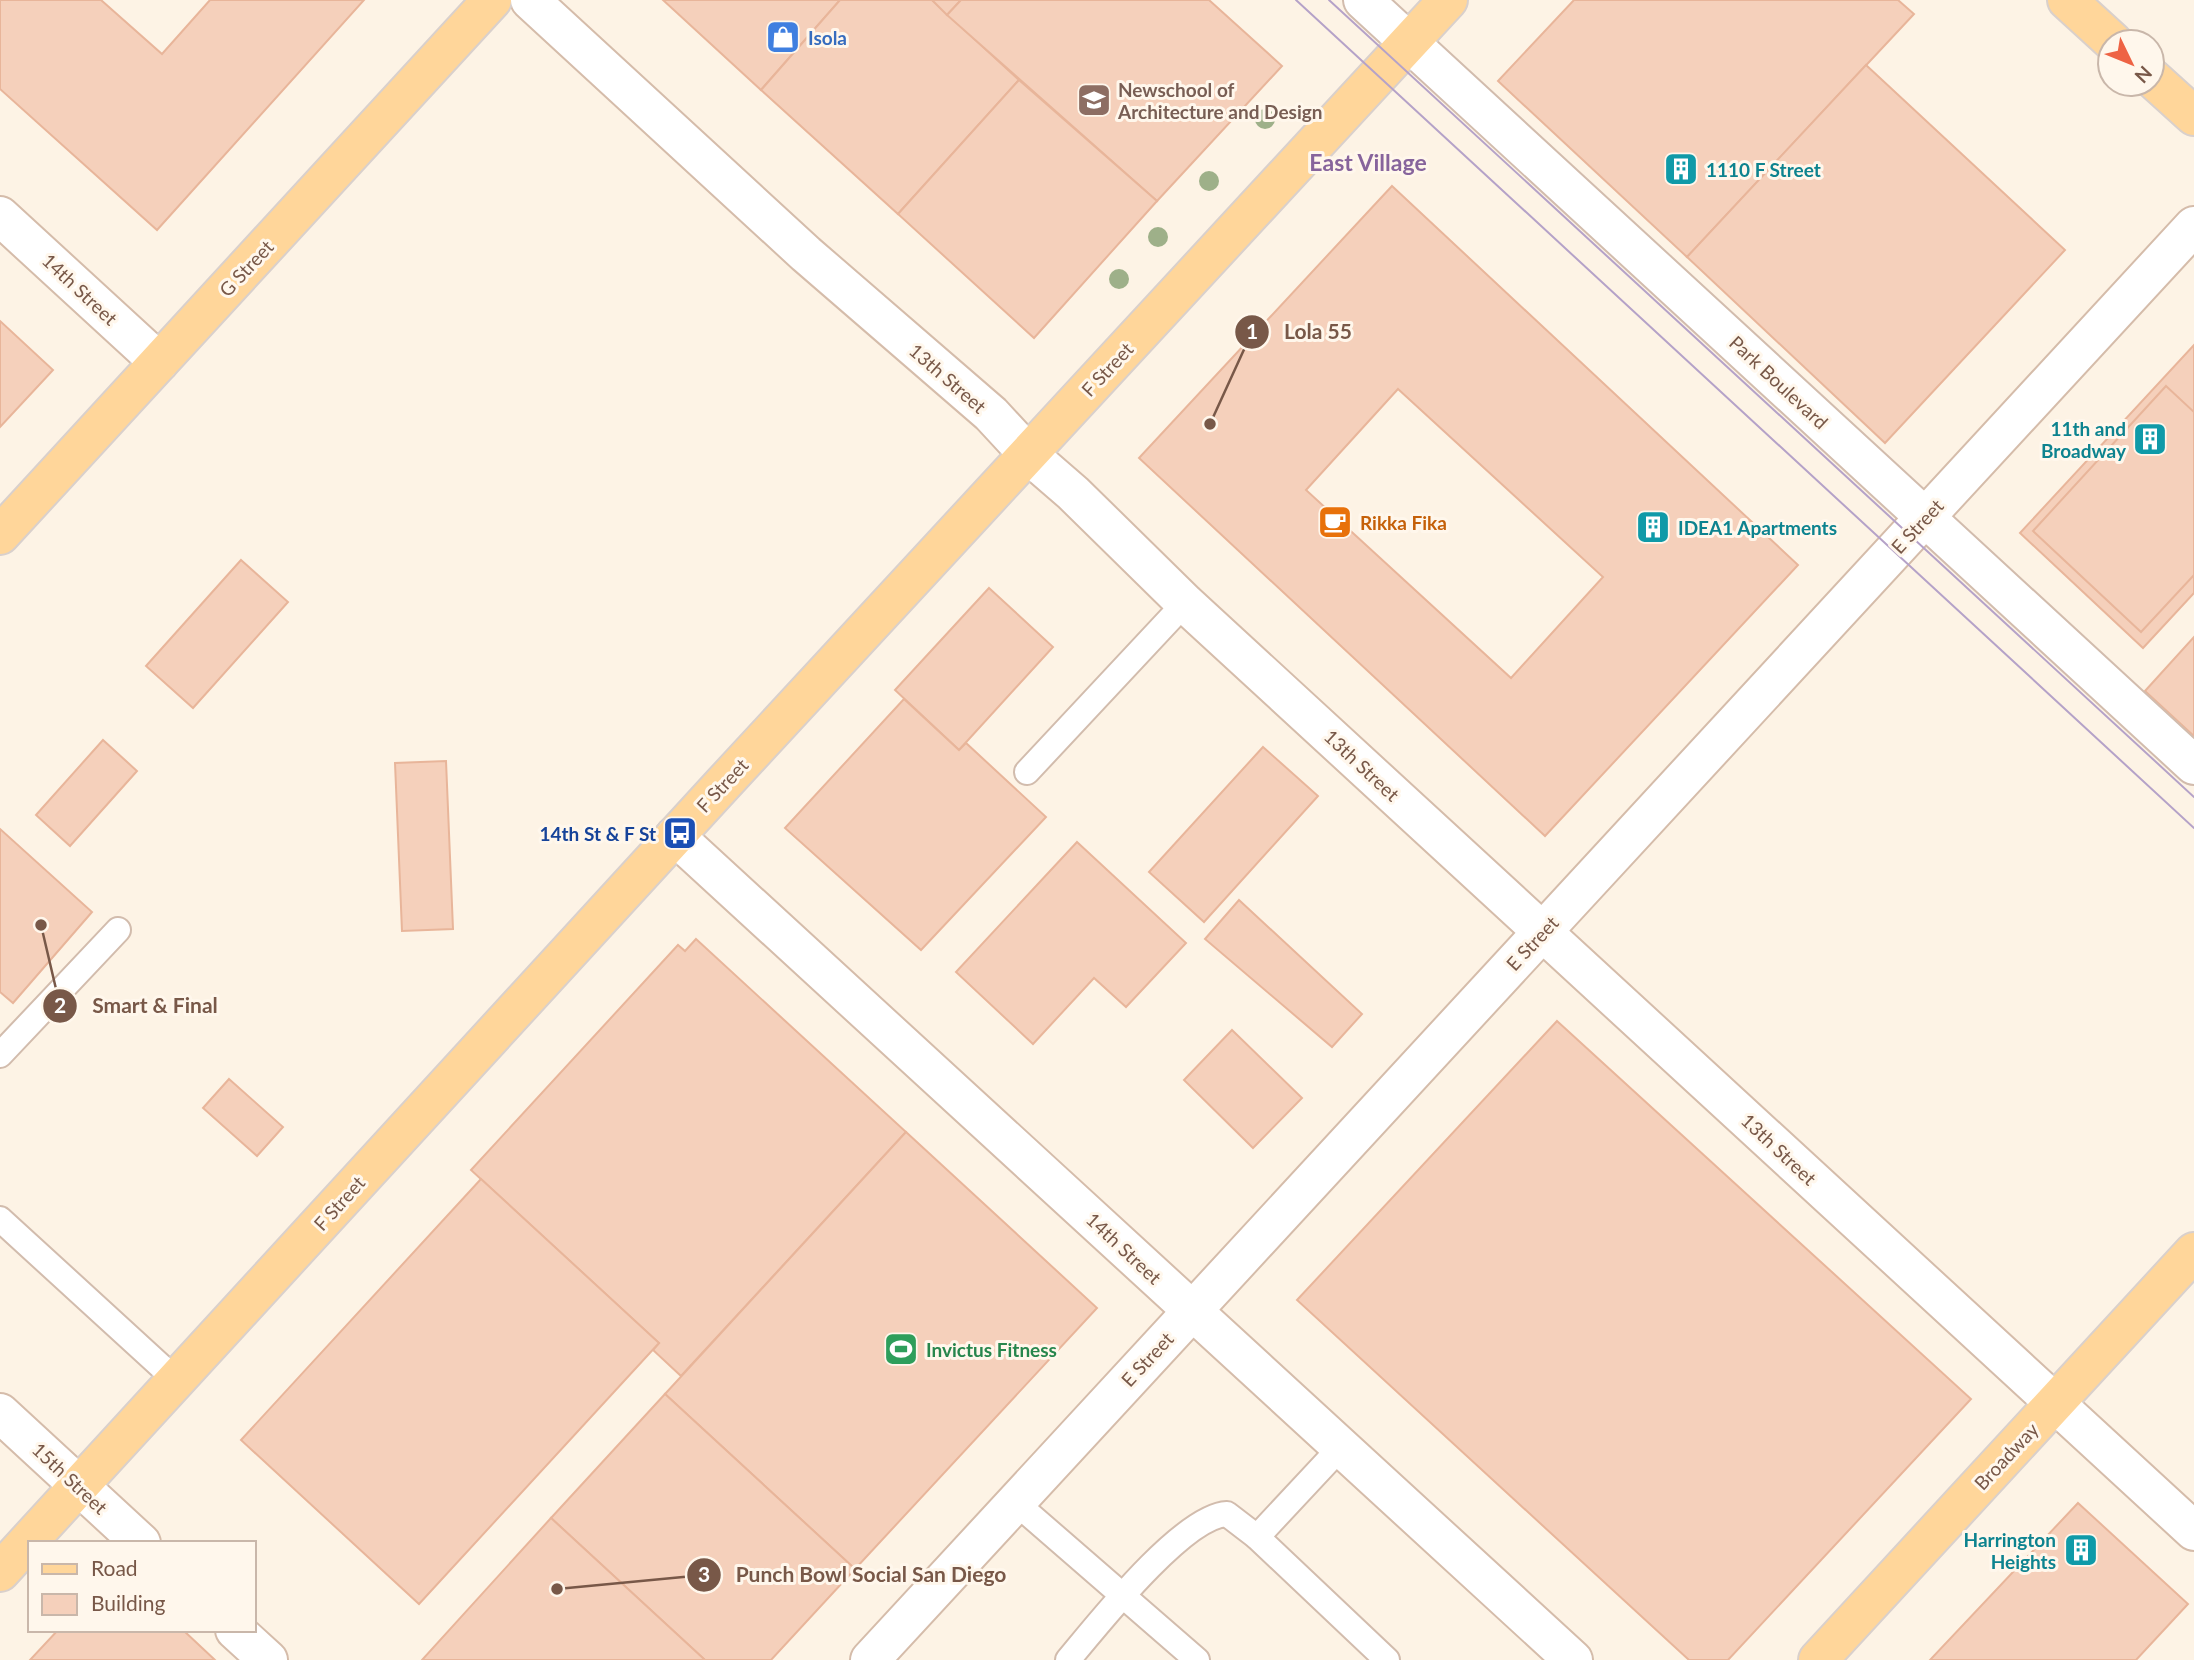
<svg xmlns="http://www.w3.org/2000/svg" width="2194" height="1660" viewBox="0 0 2194 1660" font-family="Lato,sans-serif">
	<rect width="100%" height="100%" fill="#fdf3e5"/>
	<g fill="#f5d0bb" stroke="#e8b59a" stroke-width="2" fill-rule="evenodd">
		<path d="M0,0H101L162,54L210,0H364L157,230L0,89Z"/>
		<path d="M663,0H840L761,90Z"/>
		<path d="M840,0H932L1019,80L898,214L761,90Z"/>
		<path d="M932,0H961L947,15Z"/>
		<path d="M961,0H1209L1282,66L1157,201L947,15Z"/>
		<path d="M1574,0H1898L1914,14L1687,257L1498,81Z"/>
		<path d="M1866,65L2065,250L1885,443L1687,257Z"/>
		<path d="M1019,80L1157,201L1034,338L898,214Z"/>
		<path d="M1392,186L1798,565L1545,836L1139,458ZM1398,389L1603,577L1511,678L1306,490Z"/>
		<path d="M0,321L53,370L0,427Z"/>
		<path d="M2194,345V593L2143,648L2020,533Z"/>
		<path d="M2166,386L2194,412V575L2141,632L2033,531Z"/>
		<path d="M241,560L288,602L193,708L146,666Z"/>
		<path d="M989,588L1053,647L959,750L895,690Z"/>
		<path d="M2194,637V736L2145,691Z"/>
		<path d="M904,699L959,750L966,743L1046,817L921,950L785,828Z"/>
		<path d="M103,740L137,771L70,846L36,815Z"/>
		<path d="M1263,747L1318,796L1204,922L1149,872Z"/>
		<path d="M446,761L453,929L402,931L395,763Z"/>
		<path d="M0,829L92,912L13,1003L0,992Z"/>
		<path d="M1077,842L1186,943L1126,1007L1094,978L1033,1044L956,972Z"/>
		<path d="M1239,900L1362,1014L1332,1047L1205,939Z"/>
		<path d="M696,939L906,1132L681,1376L653,1350L659,1343L471,1170L678,945L685,951Z"/>
		<path d="M1557,1021L1971,1399L1728,1660H1689L1297,1300Z"/>
		<path d="M1232,1030L1302,1098L1253,1148L1184,1080Z"/>
		<path d="M229,1079L283,1127L257,1156L203,1108Z"/>
		<path d="M906,1132L1097,1308L855,1569L665,1394Z"/>
		<path d="M481,1179L659,1343L419,1604L241,1440Z"/>
		<path d="M665,1394L855,1569L771,1660H705L551,1518Z"/>
		<path d="M2078,1503L2188,1604L2136,1660H1930Z"/>
		<path d="M551,1518L705,1660H422Z"/>
		<path d="M58,1630H183L215,1660H30Z"/>
	</g>
	<g fill="none" stroke-linecap="round" stroke-linejoin="round">
		<g stroke="#d2bcad" stroke-width="28">
			<g id="lane">
				<path d="M1027,772L1185,603"/>
				<path d="M0,1055L118,930"/>
				<path d="M0,1219L177,1381"/>
				<path d="M1341,1447L1257,1537L1387,1660"/>
				<path d="M1015,1502L1197,1660"/>
				<path d="M1068,1660C1098,1624 1183,1516 1227,1514L1257,1537"/>
			</g>
		</g>
		<g stroke="#d2bcad" stroke-width="42">
			<path id="street" d="M1363,0L2194,765"/>
		</g>
		<g stroke="#d5bcaa" stroke-width="42">
			<g id="secondary">
				<path d="M530,0L806,254L991,414L1028,454L1073,493L1185,603L2194,1531"/>
				<path d="M0,216L159,362"/>
				<path d="M675,836L1573,1660"/>
				<path d="M0,1413L141,1543"/>
				<path d="M235,1630L268,1660"/>
				<path d="M870,1660L2194,226"/>
			</g>
		</g>
		<g stroke="#d9d0cc" stroke-width="42">
			<g id="primary">
				<path d="M2067,0L2113,42"/>
				<path d="M2152,78L2194,116"/>
				<path d="M0,535L492,0"/>
				<path d="M0,1572L722,785L1448,0"/>
				<path d="M1818,1660L2194,1252"/>
			</g>
		</g>
		<use href="#lane" stroke="#fff" stroke-width="24"/>
		<use href="#street" stroke="#fff" stroke-width="38"/>
		<use href="#secondary" stroke="#fff" stroke-width="38"/>
		<use href="#primary" stroke="#ffd69a" stroke-width="38"/>
		<g stroke="#b5a2c8" stroke-width="2">
			<path d="M1296,0L2194,828"/>
			<path d="M1329,0L2194,797"/>
		</g>
	</g>
	<g fill="#9eb089">
		<circle cx="1265" cy="119" r="10"/>
		<circle cx="1209" cy="181" r="10"/>
		<circle cx="1158" cy="237" r="10"/>
		<circle cx="1119" cy="279" r="10"/>
	</g>
	<defs>
		<g id="shop-square" transform="scale(1.75)"><rect x="-9" y="-9" width="18" height="18" rx="4" fill="#3f7fe0" stroke="#fff7ec"/><path d="M-5-2.5h2.3a2.7 3.5 0 0 1 5.4 0H5L5.5 6h-11ZM-1.5-2.5h3a1.5 2.3 0 0 0-3 0Z" fill="#fff"/></g>
		<g id="school-square" transform="scale(1.75)"><rect x="-9" y="-9" width="18" height="18" rx="4" fill="#8d6e63" stroke="#fff7ec"/><path d="M0-5L7-2L0 1L-7-2ZM-4 1L0 2.5L4 1V4Q0 6-4 4Z" fill="#fff"/></g>
		<g id="building-square" transform="scale(1.75)"><rect x="-9" y="-9" width="18" height="18" rx="4" fill="#0f9aa8" stroke="#fff7ec"/><path d="M-4-6H4V6H1V3H-1V6H-4ZM-2.5-4.3h1.7v1.8h-1.7ZM.8-4.3h1.7v1.8H.8ZM-2.5-1h1.7V.8h-1.7ZM.8-1h1.7V.8H.8Z" fill="#fff"/></g>
		<g id="cafe-square" transform="scale(1.75)"><rect x="-9" y="-9" width="18" height="18" rx="4" fill="#e8710a" stroke="#fff7ec"/><path d="M-5.5-4.5H6V0H3Q3 3.5 0 3.5H-2.5Q-5.5 3.5-5.5 0ZM3-3.2v2h1.7v-2ZM-6 4.5H4V6H-6Z" fill="#fff"/></g>
		<g id="bus-square" transform="scale(1.75)"><rect x="-9" y="-9" width="18" height="18" rx="4" fill="#1a4fb4" stroke="#fff7ec"/><path d="M-5-6H5V4H4V6H2V4H-2V6H-4V4H-5ZM-3.5-4V0h7V-4ZM-3.5 1.2v1.5H-2V1.2ZM2 1.2v1.5H3.5V1.2Z" fill="#fff"/></g>
		<g id="stadium-square" transform="scale(1.75)"><rect x="-9" y="-9" width="18" height="18" rx="4" fill="#2e9e5b" stroke="#fff7ec"/><path d="M0-5a6.5 5 0 1 0 0 10a6.5 5 0 1 0 0-10ZM-3.5-1.8h7v3.6h-7Z" fill="#fff"/></g>
	</defs>
	<g fill-rule="evenodd">
		<use href="#shop-square" x="783" y="37"/>
		<use href="#school-square" x="1094" y="100"/>
		<use href="#building-square" x="1681" y="169"/>
		<use href="#building-square" x="2150" y="439"/>
		<use href="#cafe-square" x="1335" y="522"/>
		<use href="#building-square" x="1653" y="527"/>
		<use href="#bus-square" x="680" y="833"/>
		<use href="#stadium-square" x="901" y="1349"/>
		<use href="#building-square" x="2081" y="1550"/>
	</g>
	<g text-anchor="middle" dominant-baseline="central" stroke-width="6" stroke-linejoin="round" paint-order="stroke">
		<g font-size="19" font-weight="bold" fill="#366cbe" stroke="#fff7ec" text-anchor="start">
			<text x="808" y="37">Isola</text>
		</g>
		<g font-size="19" font-weight="bold" fill="#785e54" stroke="#fff7ec" text-anchor="start">
			<text x="1118" y="89">Newschool of<tspan x="1118" dy="22">Architecture and Design</tspan></text>
		</g>
		<g font-size="19" font-weight="bold" fill="#0d838f" stroke="#fff7ec" text-anchor="start">
			<text x="1706" y="169">1110 F Street</text>
			<text x="2126" y="428" text-anchor="end">11th and<tspan x="2126" dy="22">Broadway</tspan></text>
			<text x="1678" y="527">IDEA1 Apartments</text>
			<text x="2056" y="1539" text-anchor="end">Harrington<tspan x="2056" dy="22">Heights</tspan></text>
		</g>
		<g font-size="19" fill="#785848" stroke="#fff7ec">
			<text transform="translate(246 268) rotate(-47)">G Street</text>
			<text transform="translate(80 289) rotate(43)">14th Street</text>
			<text transform="translate(1107 369) rotate(-47)">F Street</text>
			<text transform="translate(948 378) rotate(41)">13th Street</text>
			<text transform="translate(1779 382) rotate(43)">Park Boulevard</text>
			<text transform="translate(1917 526) rotate(-47)">E Street</text>
			<text transform="translate(1362 765) rotate(43)">13th Street</text>
			<text transform="translate(722 785) rotate(-47)">F Street</text>
			<text transform="translate(1532 943) rotate(-47)">E Street</text>
			<text transform="translate(1779 1149) rotate(43)">13th Street</text>
			<text transform="translate(339 1203) rotate(-48)">F Street</text>
			<text transform="translate(1124 1248) rotate(43)">14th Street</text>
			<text transform="translate(1147 1359) rotate(-47)">E Street</text>
			<text transform="translate(2006 1456) rotate(-47)">Broadway</text>
			<text transform="translate(70 1478) rotate(43)">15th Street</text>
		</g>
		<g font-size="19" font-weight="bold" fill="#c56008" stroke="#fff7ec" text-anchor="start">
			<text x="1360" y="522">Rikka Fika</text>
		</g>
		<g font-size="19" font-weight="bold" fill="#164399" stroke="#fff7ec" text-anchor="end">
			<text x="656" y="833">14th St &amp; F St</text>
		</g>
		<g font-size="19" font-weight="bold" fill="#27864d" stroke="#fff7ec" text-anchor="start">
			<text x="926" y="1349">Invictus Fitness</text>
		</g>
		<g font-size="23" font-weight="bold" fill="#87649c" stroke="#fff7ec">
			<text x="1368" y="162">East Village</text>
		</g>
	</g>
	<path fill="none" stroke="#785848" stroke-width="2.5" d="M1210 424L1252 332M41 925L60 1006M557 1589L704 1575"/>
	<g fill="#785848" stroke="#fff7ec" stroke-width="2.5">
		<circle cx="1210" cy="424" r="7"/>
		<circle cx="41" cy="925" r="7"/>
		<circle cx="557" cy="1589" r="7"/>
		<circle cx="1252" cy="332" r="18"/>
		<circle cx="60" cy="1006" r="18"/>
		<circle cx="704" cy="1575" r="18"/>
	</g>
	<g font-size="21" text-anchor="middle" font-weight="bold" fill="#fff">
		<text x="1252" y="339">1</text>
		<text x="60" y="1013">2</text>
		<text x="704" y="1582">3</text>
	</g>
	<g font-size="21" text-anchor="middle" font-weight="bold" fill="#785848" stroke="#fff7ec" stroke-width="6" stroke-linejoin="round" paint-order="stroke">
		<text x="1318" y="339">Lola 55</text>
		<text x="155" y="1013">Smart &amp; Final</text>
		<text x="871" y="1582">Punch Bowl Social San Diego</text>
	</g>
	<rect x="28" y="1541" width="228" height="91" fill="#fff7ec" stroke="#c9b7aa" stroke-width="2"/>
	<rect x="42" y="1564" width="35" height="10" fill="#ffd69a" stroke="#c9b7aa" stroke-width="2"/>
	<text x="91" y="1576" font-size="21" fill="#785848">Road</text>
	<rect x="42" y="1594" width="35" height="21" fill="#f5d0bb" stroke="#c9b7aa" stroke-width="2"/>
	<text x="91" y="1611" font-size="21" fill="#785848">Building</text>
	<g transform="translate(2131 63) rotate(133)"><circle r="33" fill="#fff7ec" stroke="#c9b7aa" stroke-width="2"/>
	<path d="M0-5L12 26L0 18L-12 26Z" fill="#ee6344"/>
	<text y="-10" font-size="19" font-weight="bold" text-anchor="middle" fill="#785848">N</text>
	</g>
</svg>
